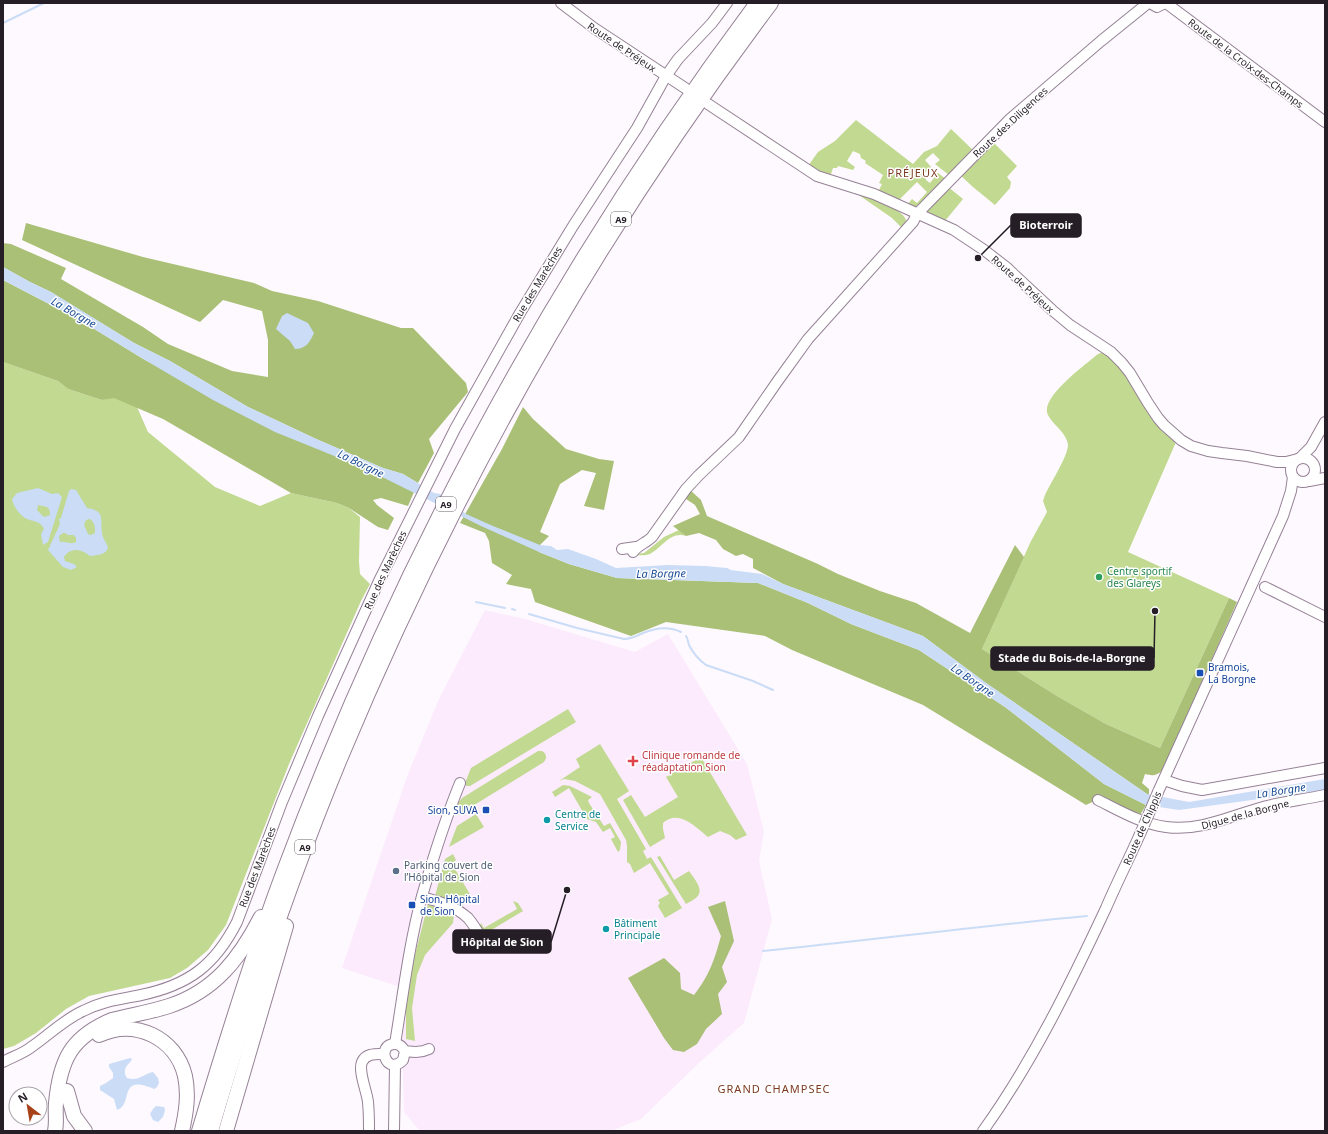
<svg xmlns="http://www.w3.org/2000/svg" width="1328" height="1134" viewBox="0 0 1328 1134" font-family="'Noto Sans',sans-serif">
	<rect width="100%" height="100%" fill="#fef9fe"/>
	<path fill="#fcebfd" d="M485,610L525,619L635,652L668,634L747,764L764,832L759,861L772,919L744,1023L701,1061L641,1119L611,1131H420L404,1112L402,1039L406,989L342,968L408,774L439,699Z"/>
	<g fill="#c1d990">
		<path d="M856,120L913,164L924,152L937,146L951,129L974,151L949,175L935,164L940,160L933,153L925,160L931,167L923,175L926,178V180L930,183L938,173L946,179L915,208L907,205L912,199L917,203L927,192L917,182L898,201L878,192L882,184L879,183L883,175L865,163L866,161L861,158L860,154L853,151L847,161L855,167L853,170L838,166L837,168H833L830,177L808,166L818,152L835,141Z"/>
		<path d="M992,141L1017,166L1007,177L1011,182L1010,188L995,205L973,187L958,173Z"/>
		<path d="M947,186L963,199L945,221L929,215L927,211V206Z"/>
		<path d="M853,191C865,196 902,207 906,220C906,223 905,227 904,230L892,218Z"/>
		<path d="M1104,352L1114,359L1137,390L1147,412L1154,421L1162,431L1176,442L1128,552L1229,598L1160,748L1106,724L1057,696L982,649L1031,541L1047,512L1043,501L1045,495C1050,484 1068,456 1068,445C1067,433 1053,425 1048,415C1039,398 1085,365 1098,354Z"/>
		<path d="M3,362L58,381L68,389L102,400L114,397L137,407L148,432L215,487L260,506L291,493L337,503L349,508L360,517L359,562L360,574L370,584L361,601L289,764L226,925L208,950L187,968L170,978L89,996L66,1009L36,1033L14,1046L3,1049Z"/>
		<path d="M679,530L686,536C670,531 662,548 650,554C645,556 638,555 633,555V554L644,553L664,537Z"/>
		<path d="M568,709L576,722L470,786H466L465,783L471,768Z"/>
		<path d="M600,744L629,791L617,799L646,849L643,851L647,859L651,857L682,908L665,918L658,906L660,903L658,900L669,894L650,863L634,873L630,864L627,862V846L626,840L600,794L575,781L564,779L559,781L580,767L576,759Z"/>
		<path d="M538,751H542C547,754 547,758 544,762L458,815L455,813C453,807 459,803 462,798Z"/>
		<path d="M701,757L747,835L736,840L730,835L720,831L708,837C695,827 679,809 663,823V829L665,838L650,847L623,800L631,795L645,817L678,797L666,777Z"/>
		<path d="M563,785L570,786L592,797L588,800L589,803L604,826L610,823L621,842L620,850L618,852L611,839L615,837L610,828L603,832L596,822L587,819L569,788L555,797L552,792Z"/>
		<path d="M476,814L484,827L449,847L457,826Z"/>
		<path d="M453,854L456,860L452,864L471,896L462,906L435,896L445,859Z"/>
		<path d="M660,856L674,880L689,871C693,877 705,890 697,897C694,900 689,902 686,904L657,857Z"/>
		<path d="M513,901L518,903L523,911L488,932H482L479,927L481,923L484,928L517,909Z"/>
		<path d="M428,904L454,914L453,923L425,955L417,975L412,1008L415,1041L406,1039V989Z"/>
	</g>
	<g fill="#a9c076">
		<path d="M26,223L143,257L254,283L272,291L318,301L401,328H413L466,383L468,392L429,439L434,453L418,483L403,474L383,468L314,438L248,407L170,361L134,343L51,292L30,282L3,267V243L11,244L66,268L61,279L143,327L168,344L232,371L268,377V340L262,311L223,300L200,322L22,240Z"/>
		<path d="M3,280L78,319L145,360L414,492L408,506L381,498L373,500L377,505L394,518L388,530L378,527L349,508L337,503L291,493L163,419L114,398L102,400L68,389L58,381L3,362Z"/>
		<path d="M523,407L533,419L566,449L599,459L614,461L604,510L584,506L596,473L582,470L560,484L540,532L549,536L540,545L539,552L569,564L617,578L758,583L808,603L851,624L919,650L1005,707L1104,784L1146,805L1139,817L1101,798L1086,805L923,705L792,650L765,636L666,622L631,636L535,602L531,589L506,584L512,575L492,563L489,541L485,533L460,523L502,449Z"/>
		<path d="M689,489L701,500L707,516L818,564L838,574L880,591L916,603L970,633L1015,545L1024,557L982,649L1057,696L1106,724L1160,748L1229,598L1237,602L1163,770C1156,776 1153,776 1145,774L1142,783L1149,789V795L1147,794L986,683L923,636L783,584L753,568V559L743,554L736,556L723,549L716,540L699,533L686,536L673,526L700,514L695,505L683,497Z"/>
		<path d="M725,901L734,941L722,967L727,982L718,994L722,1014L706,1029L697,1044L684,1052L673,1050L664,1038L628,978L664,958L680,973L681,989L694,995C710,974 714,961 721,936L708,907Z"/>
	</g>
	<g fill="#cadcf6" fill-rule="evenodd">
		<path d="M3,267L30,282L51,292L134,343L170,361L248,407L314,438L383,468L403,474L434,493L440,494L466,514L493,526L540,545L551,546L557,550L568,549L596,559L616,568L668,565L705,566L727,568L731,570L762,574L783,584L923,636L986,683L1147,794L1189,802L1325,779V790L1179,810L1146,805L1104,784L1005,707L919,650L851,624L808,603L758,583L617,578L569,564L539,552L481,526L364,468L275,432L213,400L145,360L78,319L3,280Z"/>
		<path d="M287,313L308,323L314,333C310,342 306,349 295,349L290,341L276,329L282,316Z"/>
		<path d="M38,488L52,494L58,493L62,497L48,542L43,545L41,534L44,529C40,520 32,522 25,518C19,514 13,506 12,499L17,493ZM38,505C45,507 50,505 50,515L44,517L37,510Z"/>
		<path d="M71,489L76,490L87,508C106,511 100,519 102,532C102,537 106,542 108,547C107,555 97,555 90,556C81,549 71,547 64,557L65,561L74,564L77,567L71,570L63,567L48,550L60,524L59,519L61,518L69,491ZM90,519C95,523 95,526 95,533L91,535L88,534L84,525L86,520ZM63,533H65L68,535H74L76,538V542C71,545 65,541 60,542L59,536Z"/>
		<path d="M130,1058L132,1059L131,1061C126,1066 122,1071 127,1078C138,1082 143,1074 153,1072L158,1078L159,1083L157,1087L154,1089C117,1073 134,1105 117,1110L114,1099L100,1090V1086L106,1083L113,1078V1073L109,1067V1064Z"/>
		<path d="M156,1106L164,1107L165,1110L163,1117L158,1122L153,1120L150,1114L153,1109Z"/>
	</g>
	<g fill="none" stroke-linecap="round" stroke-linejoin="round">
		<g stroke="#cadcf6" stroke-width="2">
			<path d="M3,23L44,3"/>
			<path d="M476,602L505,608"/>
			<path d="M512,609L515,610"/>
			<path d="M529,614L577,628L624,639C630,639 637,636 643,633C655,628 669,626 681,632"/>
			<path d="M686,636C688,639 688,642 689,645C693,653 699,660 706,665L753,681L773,690"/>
			<path d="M763,951C871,940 979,926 1087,916"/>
		</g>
		<g stroke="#958196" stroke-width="12">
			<g id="minor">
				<path d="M561,3L594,28L685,88"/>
				<path d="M1150,3L1157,7L1165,3"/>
				<path d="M1166,3L1325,122"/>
				<path d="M708,104L817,176L874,194L954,230L984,250L1006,267L1052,310L1070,325L1111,352L1122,363L1130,373L1148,403L1158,418L1164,425L1181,440L1191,446L1208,451L1222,453L1247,456L1277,462H1286L1298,459"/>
				<circle cx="1303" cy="470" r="12"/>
				<path d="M1300,458L1311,447L1325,422"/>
				<path d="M1309,481L1325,478"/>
				<path d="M622,549L636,547"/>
				<path d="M633,552C638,545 646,543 652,537L686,489L699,475L739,437L777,382L808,339L913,222L917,214L1010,119L1101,41L1148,3"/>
				<path d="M1265,587L1325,617"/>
				<path d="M1164,780L1182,786L1202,790L1325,768"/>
				<path d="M1158,792L1283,516L1291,491L1293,477"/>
				<path d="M1098,800C1120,811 1142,824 1166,827C1203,832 1236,813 1271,805C1289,801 1307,799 1325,795"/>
				<path d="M422,897C438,901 455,906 468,918C473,924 478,932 482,939"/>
				<path d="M395,1044C403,995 409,944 422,896C433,858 445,820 460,783"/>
				<path d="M405,1051L403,1060C387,1077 375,1044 395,1044C400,1044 402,1047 405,1051C414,1052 420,1053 429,1049"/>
				<path d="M3,1062C12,1057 22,1054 30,1048C48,1036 63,1020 83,1011C102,1001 121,999 141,995C189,985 215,965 237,922L282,802L318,716L379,581L455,429L520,313L573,226L637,128L666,76L678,59L712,23L727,3"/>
				<path d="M369,1131C369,1121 369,1112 368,1102C367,1092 358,1071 362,1062C366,1053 376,1054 384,1054"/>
				<path d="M394,1131L395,1065"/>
				<path d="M983,1131C1033,1061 1070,985 1106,908C1118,880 1132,853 1144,825"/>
			</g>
		</g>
		<g stroke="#958196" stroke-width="16">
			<g id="highway">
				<path d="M99,1035C135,1018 176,1038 185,1076C189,1095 186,1113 182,1131"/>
				<path d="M67,1091L74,1116L85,1131"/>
				<path d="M55,1131C57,1122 55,1113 56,1103C60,1060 71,1037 112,1020C131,1015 151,1012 169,1006C215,991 240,958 261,917"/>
				<path d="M199,1131C225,1044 252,956 284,871C400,561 559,268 757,3"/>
				<path d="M211,1131C248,1005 290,880 340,759C452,490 596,235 771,3"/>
				<path d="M226,1131L286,926"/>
			</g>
		</g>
		<use href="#minor" stroke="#fff" stroke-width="10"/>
		<use href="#highway" stroke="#fff" stroke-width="14"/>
		<g stroke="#958196" stroke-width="12" stroke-linecap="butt">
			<path id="minor-bridge" d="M1144,825L1158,792"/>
		</g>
		<use href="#minor-bridge" stroke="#fff" stroke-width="10"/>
	</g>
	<circle fill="#2e9e5b" stroke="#fff" stroke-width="1.5" cx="1099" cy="577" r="4"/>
	<g fill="#1a4fb4" stroke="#fff" stroke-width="1.5">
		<rect x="1196" y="669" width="8" height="8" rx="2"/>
		<rect x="482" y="806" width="8" height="8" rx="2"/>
		<rect x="408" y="901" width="8" height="8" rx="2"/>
	</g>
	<path fill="#e0444e" stroke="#fff" stroke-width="1.5" d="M631 755h4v4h4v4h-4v4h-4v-4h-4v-4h4z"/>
	<g fill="#0f9aa8" stroke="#fff" stroke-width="1.5">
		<circle cx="547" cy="820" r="4"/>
		<circle cx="606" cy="929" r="4"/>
	</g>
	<circle fill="#5c6f8a" stroke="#fff" stroke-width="1.5" cx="396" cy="871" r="4"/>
	<g text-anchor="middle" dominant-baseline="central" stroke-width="3" stroke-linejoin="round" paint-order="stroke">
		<g fill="#fff" stroke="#676268" stroke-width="1">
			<rect x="611" y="212" width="20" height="14" rx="3"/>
			<rect x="436" y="497" width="20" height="14" rx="3"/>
			<rect x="295" y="840" width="20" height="14" rx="3"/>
		</g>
		<g font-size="9" font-weight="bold" fill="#261e27">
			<text x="621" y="219">A9</text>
			<text x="446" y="504">A9</text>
			<text x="305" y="847">A9</text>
		</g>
		<g font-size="10" fill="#261e27" stroke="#fff">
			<text transform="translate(622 47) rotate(34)">Route de Préjeux</text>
			<text transform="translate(1246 63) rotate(37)">Route de la Croix-des-Champs</text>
			<text transform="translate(1010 122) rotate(-43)">Route des Diligences</text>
			<text transform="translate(537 284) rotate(-59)">Rue des Marèches</text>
			<text transform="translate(1023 284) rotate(42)">Route de Préjeux</text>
			<text transform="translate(385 570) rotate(-65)">Rue des Marèches</text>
			<text transform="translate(1245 814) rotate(-15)">Digue de la Borgne</text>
			<text transform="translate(1142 828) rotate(-66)">Route de Chippis</text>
			<text transform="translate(257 867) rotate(-69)">Rue des Marèches</text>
		</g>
		<g font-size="10" fill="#27864d" stroke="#fff" text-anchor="start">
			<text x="1107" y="571">Centre sportif<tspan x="1107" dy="12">des Glareys</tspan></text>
		</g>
		<g font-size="10" fill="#164399" stroke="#fff" text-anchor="start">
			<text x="1208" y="667">Bramois,<tspan x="1208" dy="12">La Borgne</tspan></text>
			<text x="478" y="810" text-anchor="end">Sion, SUVA</text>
			<text x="420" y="899">Sion, Hôpital<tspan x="420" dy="12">de Sion</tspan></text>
		</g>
		<g font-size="10" fill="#be3a42" stroke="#fff" text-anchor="start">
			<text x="642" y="755">Clinique romande de<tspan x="642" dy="12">réadaptation Sion</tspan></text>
		</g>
		<g font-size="10" fill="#0d838f" stroke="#fff" text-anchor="start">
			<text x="555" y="814">Centre de<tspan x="555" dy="12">Service</tspan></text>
			<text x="614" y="923">Bâtiment<tspan x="614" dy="12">Principale</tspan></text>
		</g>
		<g font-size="10" fill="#4e5e75" stroke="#fff" text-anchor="start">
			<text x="404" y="865">Parking couvert de<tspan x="404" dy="12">l’Hôpital de Sion</tspan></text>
		</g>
		<g font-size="11" letter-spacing="1" fill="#7c3921" stroke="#fff">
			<text x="913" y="172">PRÉJEUX</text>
			<text x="774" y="1088">GRAND CHAMPSEC</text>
		</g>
		<g font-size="11" font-style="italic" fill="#1a4d96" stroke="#fff">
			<text transform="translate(74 312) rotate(30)">La Borgne</text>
			<text transform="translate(361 463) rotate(26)">La Borgne</text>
			<text transform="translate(661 573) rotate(-1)">La Borgne</text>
			<text transform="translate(973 680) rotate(35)">La Borgne</text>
			<text transform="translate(1281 790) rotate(-9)">La Borgne</text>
		</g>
	</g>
	<path fill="none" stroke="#261e27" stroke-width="1.5" d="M978 258L1011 225M1155 611L1154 658M567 890L551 942"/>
	<g fill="#261e27" stroke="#fff" stroke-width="1.5">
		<circle cx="978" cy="258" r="4"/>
		<circle cx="1155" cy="611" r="4"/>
		<circle cx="567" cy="890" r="4"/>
	</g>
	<g fill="#261e27" stroke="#261e27" stroke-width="1.5">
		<rect x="1011" y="214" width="70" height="23" rx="4"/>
		<rect x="991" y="647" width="163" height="23" rx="4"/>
		<rect x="453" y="930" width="98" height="23" rx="4"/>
	</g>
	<g font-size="11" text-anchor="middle" font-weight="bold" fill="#fff">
		<text x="1046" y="229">Bioterroir</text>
		<text x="1072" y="662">Stade du Bois-de-la-Borgne</text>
		<text x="502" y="946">Hôpital de Sion</text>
	</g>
	<rect width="1328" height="1134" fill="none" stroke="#261e27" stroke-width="8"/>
	<g transform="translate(28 1106) rotate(329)"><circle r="19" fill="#ffffff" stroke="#a8a5a9"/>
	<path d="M0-3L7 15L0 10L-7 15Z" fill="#a74118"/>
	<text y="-6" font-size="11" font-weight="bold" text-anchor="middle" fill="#261e27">N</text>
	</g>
</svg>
